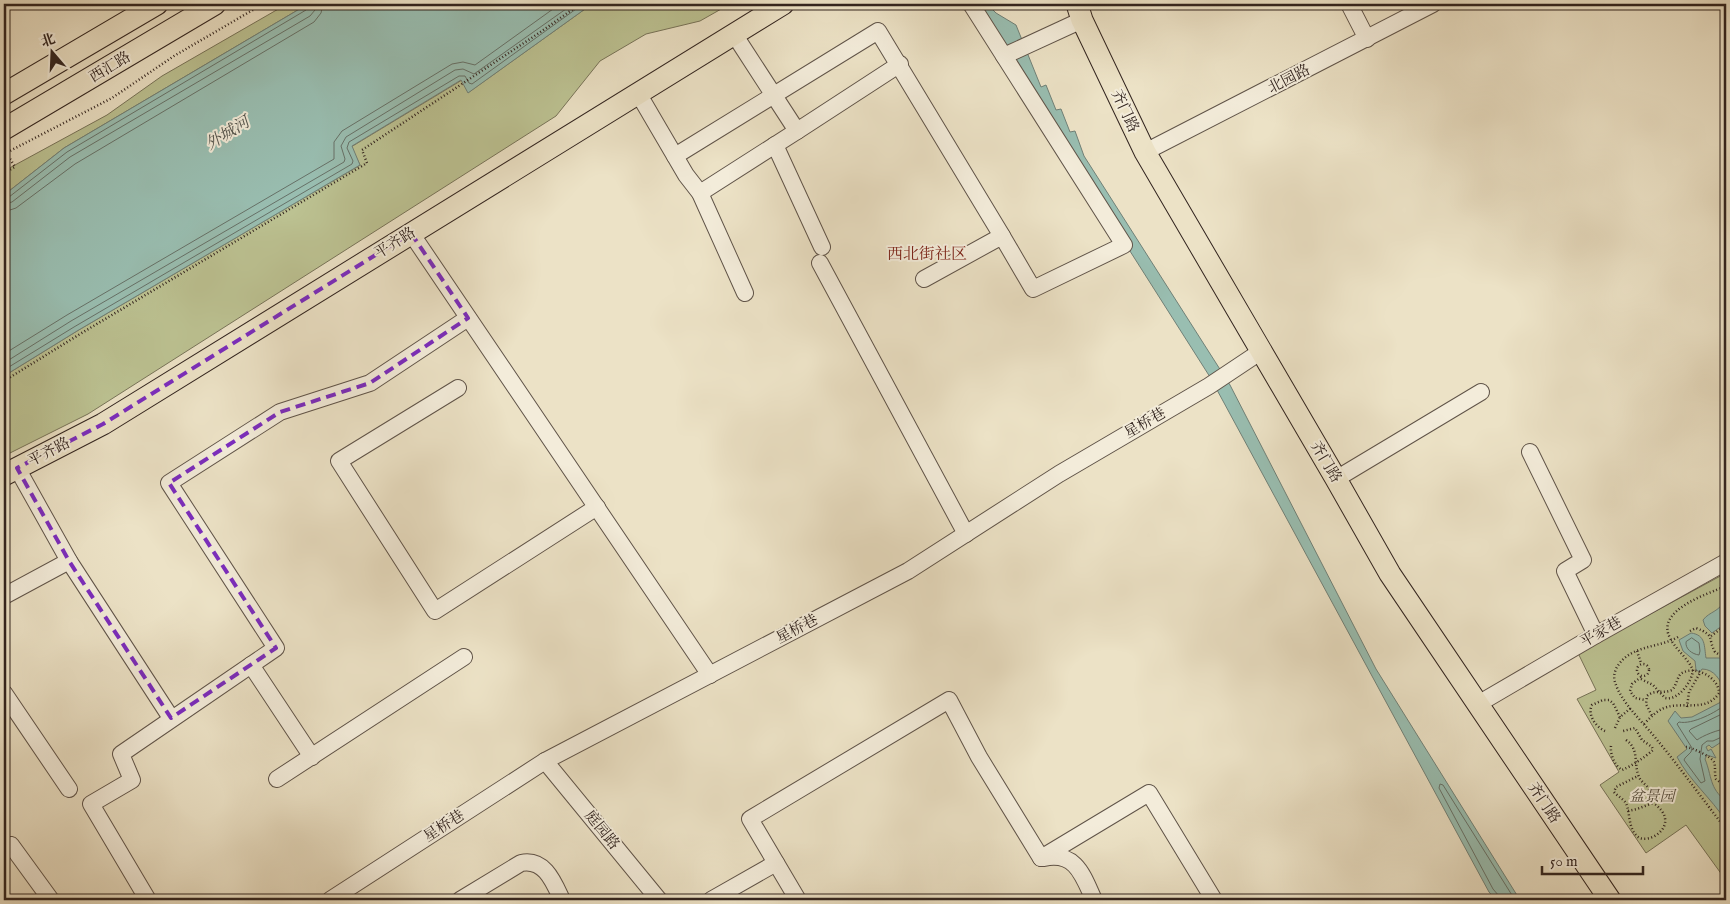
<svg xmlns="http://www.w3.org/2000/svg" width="1730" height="904" viewBox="0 0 1730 904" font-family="'IM FELL English','Noto Serif SC',serif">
	<rect width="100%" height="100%" fill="#ece2c6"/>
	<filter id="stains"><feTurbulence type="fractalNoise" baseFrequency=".004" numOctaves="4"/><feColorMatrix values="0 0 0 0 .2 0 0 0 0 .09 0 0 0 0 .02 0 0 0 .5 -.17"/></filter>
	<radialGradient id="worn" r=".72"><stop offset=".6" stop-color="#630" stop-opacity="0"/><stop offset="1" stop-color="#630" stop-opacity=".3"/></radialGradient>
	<g fill="#bcc292" stroke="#777358">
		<path d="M287,4H308L64,148L4,195V171L107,115L162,76Z"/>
		<path d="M592,4H730L700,21L646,34L600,61L556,116L88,414L4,456V376L77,331L360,165L351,147L462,80L469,92Z"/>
		<path d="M1726,573V878L1725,879L1686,825L1646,853L1600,785L1619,772L1577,699L1596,690L1578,653Z"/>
	</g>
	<g fill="#99beb1" stroke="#708077">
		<path d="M308,4H592L468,93L461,80L352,146L360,165L77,331L4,376V195L64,148Z"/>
		<path d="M973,4H987L996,13L1016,25L1041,87L1046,85L1056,110L1061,109L1070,132L1075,131L1084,156L1230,385L1376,669L1520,900H1496L1489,892L1210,377Z"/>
		<path d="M1726,599V623L1712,633L1705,626L1703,620C1710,611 1718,613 1726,599Z"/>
		<path d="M1691,633C1706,635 1704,646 1706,658H1720L1726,661V739L1712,748L1709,745L1706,747L1708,751L1711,749L1716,758L1707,755L1705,759C1712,776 1709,788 1726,801V821C1711,798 1690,781 1677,757L1687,749L1668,721L1675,711L1681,718L1692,717L1721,702L1726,693L1724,691C1721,680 1714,669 1702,669L1700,672L1696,670L1695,661L1683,651L1679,640Z"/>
	</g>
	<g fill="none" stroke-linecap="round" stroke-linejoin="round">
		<g stroke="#667168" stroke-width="1">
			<path d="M4,198L9,197L67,152L306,10L309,4"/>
			<path d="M4,204L12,202L70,157L310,16L315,10L316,4"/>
			<path d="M4,212L16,208L75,164L314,22L321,13L323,4"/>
			<path d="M4,354L67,315L334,159V142L342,131L452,64L463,62L475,65L560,4"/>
			<path d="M4,363L71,321L344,162L345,159L341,146L346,137L455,70L463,69L474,74L573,4"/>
			<path d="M4,370L74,327L352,164L353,161L347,148L349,142L459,76H465L469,83L472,84L583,4"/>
			<path d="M1692,638L1699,643L1700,651L1699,655C1692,654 1685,649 1686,642Z"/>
			<path d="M1726,704C1717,712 1692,725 1679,722L1677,724L1692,748L1691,752L1685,758L1684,760L1701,783L1705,781L1700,759L1702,745L1707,741H1713L1726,735"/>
			<path d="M1726,712L1691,729L1689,731L1697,740C1702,736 1719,729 1726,729"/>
			<path d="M1500,900L1499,896L1493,889L1439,788L1440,784L1443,785L1515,900"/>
		</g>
		<g stroke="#605449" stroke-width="18">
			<g id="minor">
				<path d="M1349,4L1367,39"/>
				<path d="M734,34L797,131L900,64"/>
				<path d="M1004,56L1082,20"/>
				<path d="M638,93L686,175L700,193L745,293"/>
				<path d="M775,145L822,247"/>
				<path d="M1145,152L1433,4"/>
				<path d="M675,156L878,31L1002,236"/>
				<path d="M700,193L797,131"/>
				<path d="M411,233L710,675"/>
				<path d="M820,263L966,534"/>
				<path d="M924,279L1002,236L1033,289L1124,245L971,4"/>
				<path d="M458,388L339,461L435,611L597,507"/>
				<path d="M1530,452L1583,560L1565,571L1596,635"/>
				<path d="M17,468L69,561L171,718"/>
				<path d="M1336,479L1481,392"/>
				<path d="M4,596L69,561"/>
				<path d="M251,665L312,757"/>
				<path d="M4,693L69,789"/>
				<path d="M1478,704L1596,635L1726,562"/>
				<path d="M545,761L659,900"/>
				<path d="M277,779L464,657"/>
				<path d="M11,845L51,900"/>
				<path d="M1041,858L1149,793L1214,900"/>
				<path d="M1044,858C1076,851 1083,876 1094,900"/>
				<path d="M148,900L91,804L132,780L121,754L276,648L169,483L280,412L370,383L468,318"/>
				<path d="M330,900L545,761L908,571L1059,474L1209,386L1260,352"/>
				<path d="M460,900L521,863C545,858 554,883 562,900"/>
				<path d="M711,900L776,863"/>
				<path d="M798,900L750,819L949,700L979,757L1041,858"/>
			</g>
		</g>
		<g stroke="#32241f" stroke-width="23">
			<g id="major">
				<path d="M1077,4L1082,20L1145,152L1336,479L1390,574L1610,900"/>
				<path d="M4,94L157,4"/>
				<path d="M4,129L215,4"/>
				<path d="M4,475L103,424L783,4"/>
			</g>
		</g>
		<g stroke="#32241f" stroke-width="2.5" stroke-dasharray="1 2.5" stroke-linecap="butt">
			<path d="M4,154L112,98L174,56L263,4"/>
			<path d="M4,173L15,167L6,152"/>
			<path d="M4,381L80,334L367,163L362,150L542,31L580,4"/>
			<path d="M1690,631L1696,628C1716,636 1707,637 1715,652L1726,659"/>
			<path d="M1711,636L1726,625"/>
			<path d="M1678,637C1659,648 1633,645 1619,664C1615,669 1613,676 1615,682C1621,703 1645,724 1658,741C1682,770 1703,800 1726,829"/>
			<path d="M1637,651L1641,663"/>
			<circle cx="1643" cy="670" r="6"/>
			<path d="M1641,677L1632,684L1630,691L1635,698L1645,700"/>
			<path d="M1641,679L1653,685L1665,698C1678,701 1692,682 1693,670C1687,657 1676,650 1670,638C1655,610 1708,594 1726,586"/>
			<path d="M1687,707L1689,692L1700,673"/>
			<path d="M1644,724C1651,717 1657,710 1667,707C1684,702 1707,712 1719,693C1719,678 1696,665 1682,673C1677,676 1677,685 1672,690C1663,694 1655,689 1647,696L1646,704L1652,716"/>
			<path d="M1615,728L1620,717L1631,708"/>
			<path d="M1605,731C1596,727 1587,715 1592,705L1603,700H1609L1613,703L1620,717"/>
			<path d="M1626,740C1639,749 1634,762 1638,774C1641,786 1651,782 1652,802C1685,824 1647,847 1637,836C1629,829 1630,816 1627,806C1625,799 1618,797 1614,792L1616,787L1638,776"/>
			<path d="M1611,746C1610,755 1615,766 1622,770C1632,766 1645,757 1653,750L1652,747L1642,740L1635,728L1623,731"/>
			<path d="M1686,747C1691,747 1712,757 1714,762C1716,767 1714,773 1716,779L1726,787"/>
			<path d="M1628,811L1637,809L1653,803"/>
		</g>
		<use href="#minor" stroke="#f3ecda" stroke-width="16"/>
		<use href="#major" stroke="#ece2c6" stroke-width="21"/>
	</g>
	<path fill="none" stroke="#7b2cbf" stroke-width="4" stroke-dasharray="10 6" stroke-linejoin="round" d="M411,233L468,318L370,383L280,412L169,483L276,648L171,718L69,561L17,468L103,424Z"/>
	<g text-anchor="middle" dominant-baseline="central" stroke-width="4" stroke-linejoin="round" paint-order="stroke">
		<g font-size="15" fill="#32241f" stroke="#f3ecda">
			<text transform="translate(110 67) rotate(-31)">西汇路</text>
			<text transform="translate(1289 79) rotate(-27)">北园路</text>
			<text transform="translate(1125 111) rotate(65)">齐门路</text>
			<text transform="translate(395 243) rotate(-32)">平齐路</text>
			<text transform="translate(1145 423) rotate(-30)">星桥巷</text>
			<text transform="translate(49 452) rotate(-27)">平齐路</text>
			<text transform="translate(1326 462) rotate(59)">齐门路</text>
			<text transform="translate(797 629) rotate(-28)">星桥巷</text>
			<text transform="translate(1601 632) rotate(-30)">平家巷</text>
			<text transform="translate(1544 803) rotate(56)">齐门路</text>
			<text transform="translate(444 826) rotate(-33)">星桥巷</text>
			<text transform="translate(602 830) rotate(51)">庭园路</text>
		</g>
		<g font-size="15" font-style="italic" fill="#544c3c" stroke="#f3ecda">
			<text x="1652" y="796">盆景园</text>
		</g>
		<g font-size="16" font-style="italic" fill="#51524b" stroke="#f3ecda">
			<text transform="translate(228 134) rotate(-32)">外城河</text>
		</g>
		<g font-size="16" fill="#7a1f14" stroke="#f3ecda">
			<text x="927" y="255">西北街社区</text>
		</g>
	</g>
	<rect width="1730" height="904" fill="none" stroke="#ece2c6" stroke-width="20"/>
	<rect x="5" y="5" width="1720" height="894" fill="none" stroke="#32241f" stroke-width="2.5"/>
	<rect x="10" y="10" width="1710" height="884" fill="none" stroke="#32241f"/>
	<g transform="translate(52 52) rotate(341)" stroke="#f3ecda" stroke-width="4" paint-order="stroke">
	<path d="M0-4L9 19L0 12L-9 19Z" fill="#32241f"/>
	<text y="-8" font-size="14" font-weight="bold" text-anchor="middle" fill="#32241f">北</text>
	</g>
	<path d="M1542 866v8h101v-8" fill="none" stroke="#32241f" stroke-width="2.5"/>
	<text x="1550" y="866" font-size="15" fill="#32241f" stroke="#f3ecda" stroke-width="4" paint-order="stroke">50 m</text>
	<rect width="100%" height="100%" filter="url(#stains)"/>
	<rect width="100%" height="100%" fill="url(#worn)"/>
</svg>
